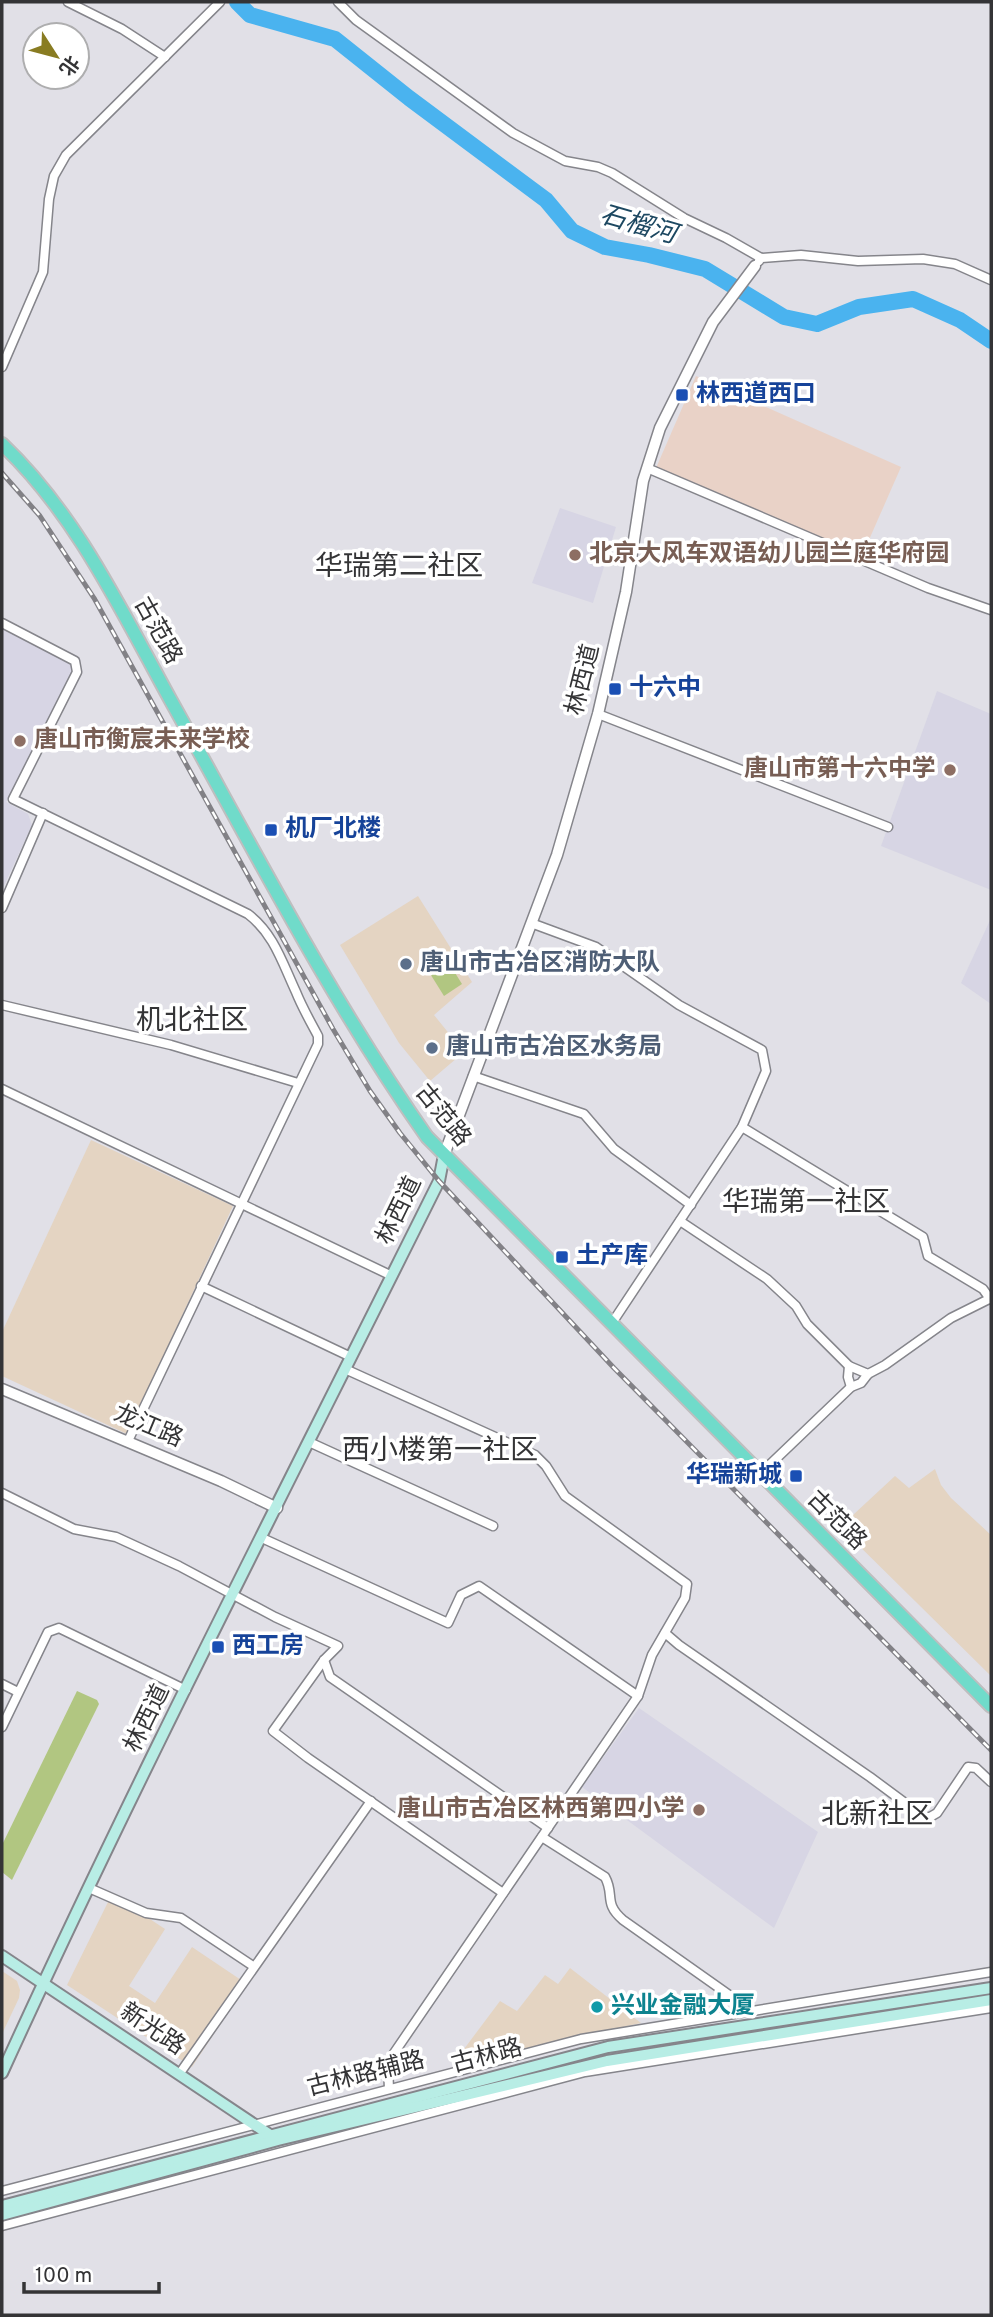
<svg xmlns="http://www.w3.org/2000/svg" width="993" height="2317" viewBox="0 0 993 2317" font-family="Overpass,'Noto Sans SC',sans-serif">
	<rect width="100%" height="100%" fill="#e1e0e7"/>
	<g fill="#e4d4c2">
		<path d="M418,896L472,982L434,1015L464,1052L430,1081L399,1043L340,945Z"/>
		<path d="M91,1140L233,1206L127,1434L2,1376V1332Z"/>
		<path d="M935,1469L941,1485L951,1498L991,1535V1676L840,1527L895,1476L909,1488Z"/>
		<path d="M112,1894L165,1929L129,1986L155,2003L192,1947L247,1984L192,2067L67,1985Z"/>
		<path d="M570,1968L641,2023L452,2065L500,2001L517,2011L545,1975L558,1984Z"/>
		<path d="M2,1971L17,1981L20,1990L19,1998L2,2034Z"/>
	</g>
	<path fill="#e9d2c7" d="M696,376L901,467L861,558L656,468Z"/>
	<g fill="#d7d5e4">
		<path d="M560,508L616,527L593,603L532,583Z"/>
		<path d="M2,628L71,664L72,680L6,802L28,814L32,825L2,890Z"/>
		<path d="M937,691L991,714V890L881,846Z"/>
		<path d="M991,918V1004L961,983Z"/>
		<path d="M639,1708L818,1832L774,1928L582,1787Z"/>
	</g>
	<g fill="#b1c681">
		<path d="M442,952L462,984L444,996L424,964Z"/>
		<path d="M77,1691L97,1700L99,1704L12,1880L2,1872V1845Z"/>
	</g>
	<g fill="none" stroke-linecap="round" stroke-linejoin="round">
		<path stroke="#4ab3ef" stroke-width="16" d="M237,2L250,15L335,39L409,98L546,200L572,231L605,247L649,255L705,269L784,317L817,324L859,307L913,299L960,320L991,341"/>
		<g stroke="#85858b" stroke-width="11">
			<g id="minor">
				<path d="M68,2L122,29L165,57"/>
				<path d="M338,2L356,20L513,133L565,161L598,167L612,173L684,218L726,238L761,258"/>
				<path d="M759,261L761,258L801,255L858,261L923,259L955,264L991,280"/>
				<path d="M2,367L43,272L49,199L54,176L66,155L220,2"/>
				<path d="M647,468L928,588L991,610"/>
				<path d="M2,623L75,661L77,672L13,799L248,914C274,934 282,962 296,992C302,1007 310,1021 318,1036V1044L128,1441"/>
				<path d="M598,714L888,827"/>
				<path d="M2,908L43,813"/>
				<path d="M531,923L596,947L679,1005L762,1050L766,1071L742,1127L612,1323"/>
				<path d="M2,1005L171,1045L298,1083"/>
				<path d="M473,1076L584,1114L614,1149L691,1205"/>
				<path d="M2,1089L392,1276"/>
				<path d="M742,1127L923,1237L928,1256L983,1289L990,1299"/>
				<path d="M680,1221L767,1279L796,1306L807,1324L849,1366L868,1374"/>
				<path d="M201,1286L351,1357"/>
				<path d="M849,1366L848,1377L851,1387"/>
				<path d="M345,1369L535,1455L546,1466L565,1496L687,1584L685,1598L652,1655L638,1696L392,2056L388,2066L389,2089"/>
				<path d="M309,1442L493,1526"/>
				<path d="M760,1474L851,1387L861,1383L868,1374L885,1365L951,1318L991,1298"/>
				<path d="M2,1493L74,1529L116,1537L179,1566L275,1617L338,1646L324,1660L273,1731L308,1758L503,1893"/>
				<path d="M262,1538L448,1623L461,1595L479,1586L638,1696"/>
				<path d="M665,1633L679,1645L870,1777L924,1817H930L937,1813L968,1767L976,1768L991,1782"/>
				<path d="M324,1660L330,1677L548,1828"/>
				<path d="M2,1684L18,1692"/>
				<path d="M2,1727L48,1632L59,1628L186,1690"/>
				<path d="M542,1837L605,1877C615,1895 603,1903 623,1920L732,1997"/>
				<path d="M89,1888L146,1913L181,1918L253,1966"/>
				<path d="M180,2073L371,1801"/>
				<path d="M2,2191L581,2039L991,1972"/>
				<path d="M2,2226L585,2072L991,2008"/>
			</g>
		</g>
		<g stroke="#85858b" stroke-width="13">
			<g id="tertiary">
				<path d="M444,1155L557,855L598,714L626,592L643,481L660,428L713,322L755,266"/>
				<path d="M2,1389L221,1481L277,1508"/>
			</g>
		</g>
		<g stroke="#85858b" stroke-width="14">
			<g id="secondary">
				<path d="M2,1956L273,2137"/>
				<path d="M2,2073C139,1772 292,1477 439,1181L444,1155"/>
				<path d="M2,2206L608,2047L991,1988"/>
				<path d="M2,2215L278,2140L607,2061L991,2000"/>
			</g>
		</g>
		<g stroke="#bebebf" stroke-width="16">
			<path id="primary" d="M2,444C76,514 121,610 170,699C252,846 330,999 427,1137L991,1706"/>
		</g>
		<use href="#minor" stroke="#fff" stroke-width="8"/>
		<use href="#tertiary" stroke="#fff" stroke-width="10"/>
		<use href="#secondary" stroke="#b8ede5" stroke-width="10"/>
		<use href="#primary" stroke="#70dbca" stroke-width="12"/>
		<g stroke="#828186" stroke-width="5">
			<path id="rail" d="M2,473L40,516L94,598L333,1029L370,1091L400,1133L439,1181L614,1368L991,1750"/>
		</g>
		<use href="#rail" stroke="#fff" stroke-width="2.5" stroke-dasharray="8" stroke-linecap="butt"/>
	</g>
	<g fill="#1a4fb4" stroke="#fff" stroke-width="2.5">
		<rect x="675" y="388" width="14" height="14" rx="3.5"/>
		<rect x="608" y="682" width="14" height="14" rx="3.5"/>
		<rect x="264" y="823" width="14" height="14" rx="3.5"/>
		<rect x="555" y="1250" width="14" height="14" rx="3.5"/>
		<rect x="789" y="1469" width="14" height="14" rx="3.5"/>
		<rect x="211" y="1640" width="14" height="14" rx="3.5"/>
	</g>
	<g fill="#8d6e63" stroke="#fff" stroke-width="2.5">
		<circle cx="575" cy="555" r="7"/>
		<circle cx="20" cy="741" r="7"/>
		<circle cx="950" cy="770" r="7"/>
		<circle cx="699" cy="1810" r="7"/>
	</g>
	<g fill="#5c6f8a" stroke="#fff" stroke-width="2.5">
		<circle cx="406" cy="964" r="7"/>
		<circle cx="432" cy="1048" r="7"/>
	</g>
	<circle fill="#0f9aa8" stroke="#fff" stroke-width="2.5" cx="597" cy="2007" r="7"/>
	<g text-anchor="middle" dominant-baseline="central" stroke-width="7" stroke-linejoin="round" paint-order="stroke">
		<g font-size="24" font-weight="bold" fill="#164399" stroke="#fff" text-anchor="start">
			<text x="696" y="395">林西道西口</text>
			<text x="629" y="689">十六中</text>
			<text x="285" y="830">机厂北楼</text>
			<text x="576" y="1257">土产库</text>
			<text x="782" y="1476" text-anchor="end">华瑞新城</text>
			<text x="232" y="1647">西工房</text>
		</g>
		<g font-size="24" font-weight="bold" fill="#785e54" stroke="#fff" text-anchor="start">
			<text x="589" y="555">北京大风车双语幼儿园兰庭华府园</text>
			<text x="34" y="741">唐山市衡宸未来学校</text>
			<text x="936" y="770" text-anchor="end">唐山市第十六中学</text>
			<text x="685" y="1810" text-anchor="end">唐山市古冶区林西第四小学</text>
		</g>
		<g font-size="24" fill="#343436" stroke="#fff">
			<text transform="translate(157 631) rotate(61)">古范路</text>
			<text transform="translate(584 680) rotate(-76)">林西道</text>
			<text transform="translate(442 1116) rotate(51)">古范路</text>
			<text transform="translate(400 1211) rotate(-64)">林西道</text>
			<text transform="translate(148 1427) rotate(23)">龙江路</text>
			<text transform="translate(836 1521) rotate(45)">古范路</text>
			<text transform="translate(148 1719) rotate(-64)">林西道</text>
			<text transform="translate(152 2030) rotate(34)">新光路</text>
			<text transform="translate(487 2057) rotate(-15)">古林路</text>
			<text transform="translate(366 2075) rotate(-14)">古林路辅路</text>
		</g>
		<g font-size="24" font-weight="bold" fill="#4e5e75" stroke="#fff" text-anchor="start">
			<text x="420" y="964">唐山市古冶区消防大队</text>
			<text x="446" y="1048">唐山市古冶区水务局</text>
		</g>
		<g font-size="24" font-weight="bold" fill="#0d838f" stroke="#fff" text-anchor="start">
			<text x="611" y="2007">兴业金融大厦</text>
		</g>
		<g font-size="26" font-style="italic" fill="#1d4861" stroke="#fff">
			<text transform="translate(638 226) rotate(16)">石榴河</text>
		</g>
		<g font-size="28" fill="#343436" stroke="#fff">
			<text x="399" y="568">华瑞第二社区</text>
			<text x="192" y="1022">机北社区</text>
			<text x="806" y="1204">华瑞第一社区</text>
			<text x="440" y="1452">西小楼第一社区</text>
			<text x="877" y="1816">北新社区</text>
		</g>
	</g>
	<rect width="993" height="2317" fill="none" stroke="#343436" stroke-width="7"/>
	<g transform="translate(56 56) rotate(126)"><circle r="33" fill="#ffffff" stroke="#aeaeaf" stroke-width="2"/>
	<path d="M0-5L12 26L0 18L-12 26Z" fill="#897c22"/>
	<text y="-10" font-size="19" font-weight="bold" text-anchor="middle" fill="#343436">北</text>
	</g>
	<path d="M24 2282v10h135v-10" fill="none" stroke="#343436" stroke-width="3.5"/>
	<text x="35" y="2282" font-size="21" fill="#343436" stroke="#ffffff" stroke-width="5" paint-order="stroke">100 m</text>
</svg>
